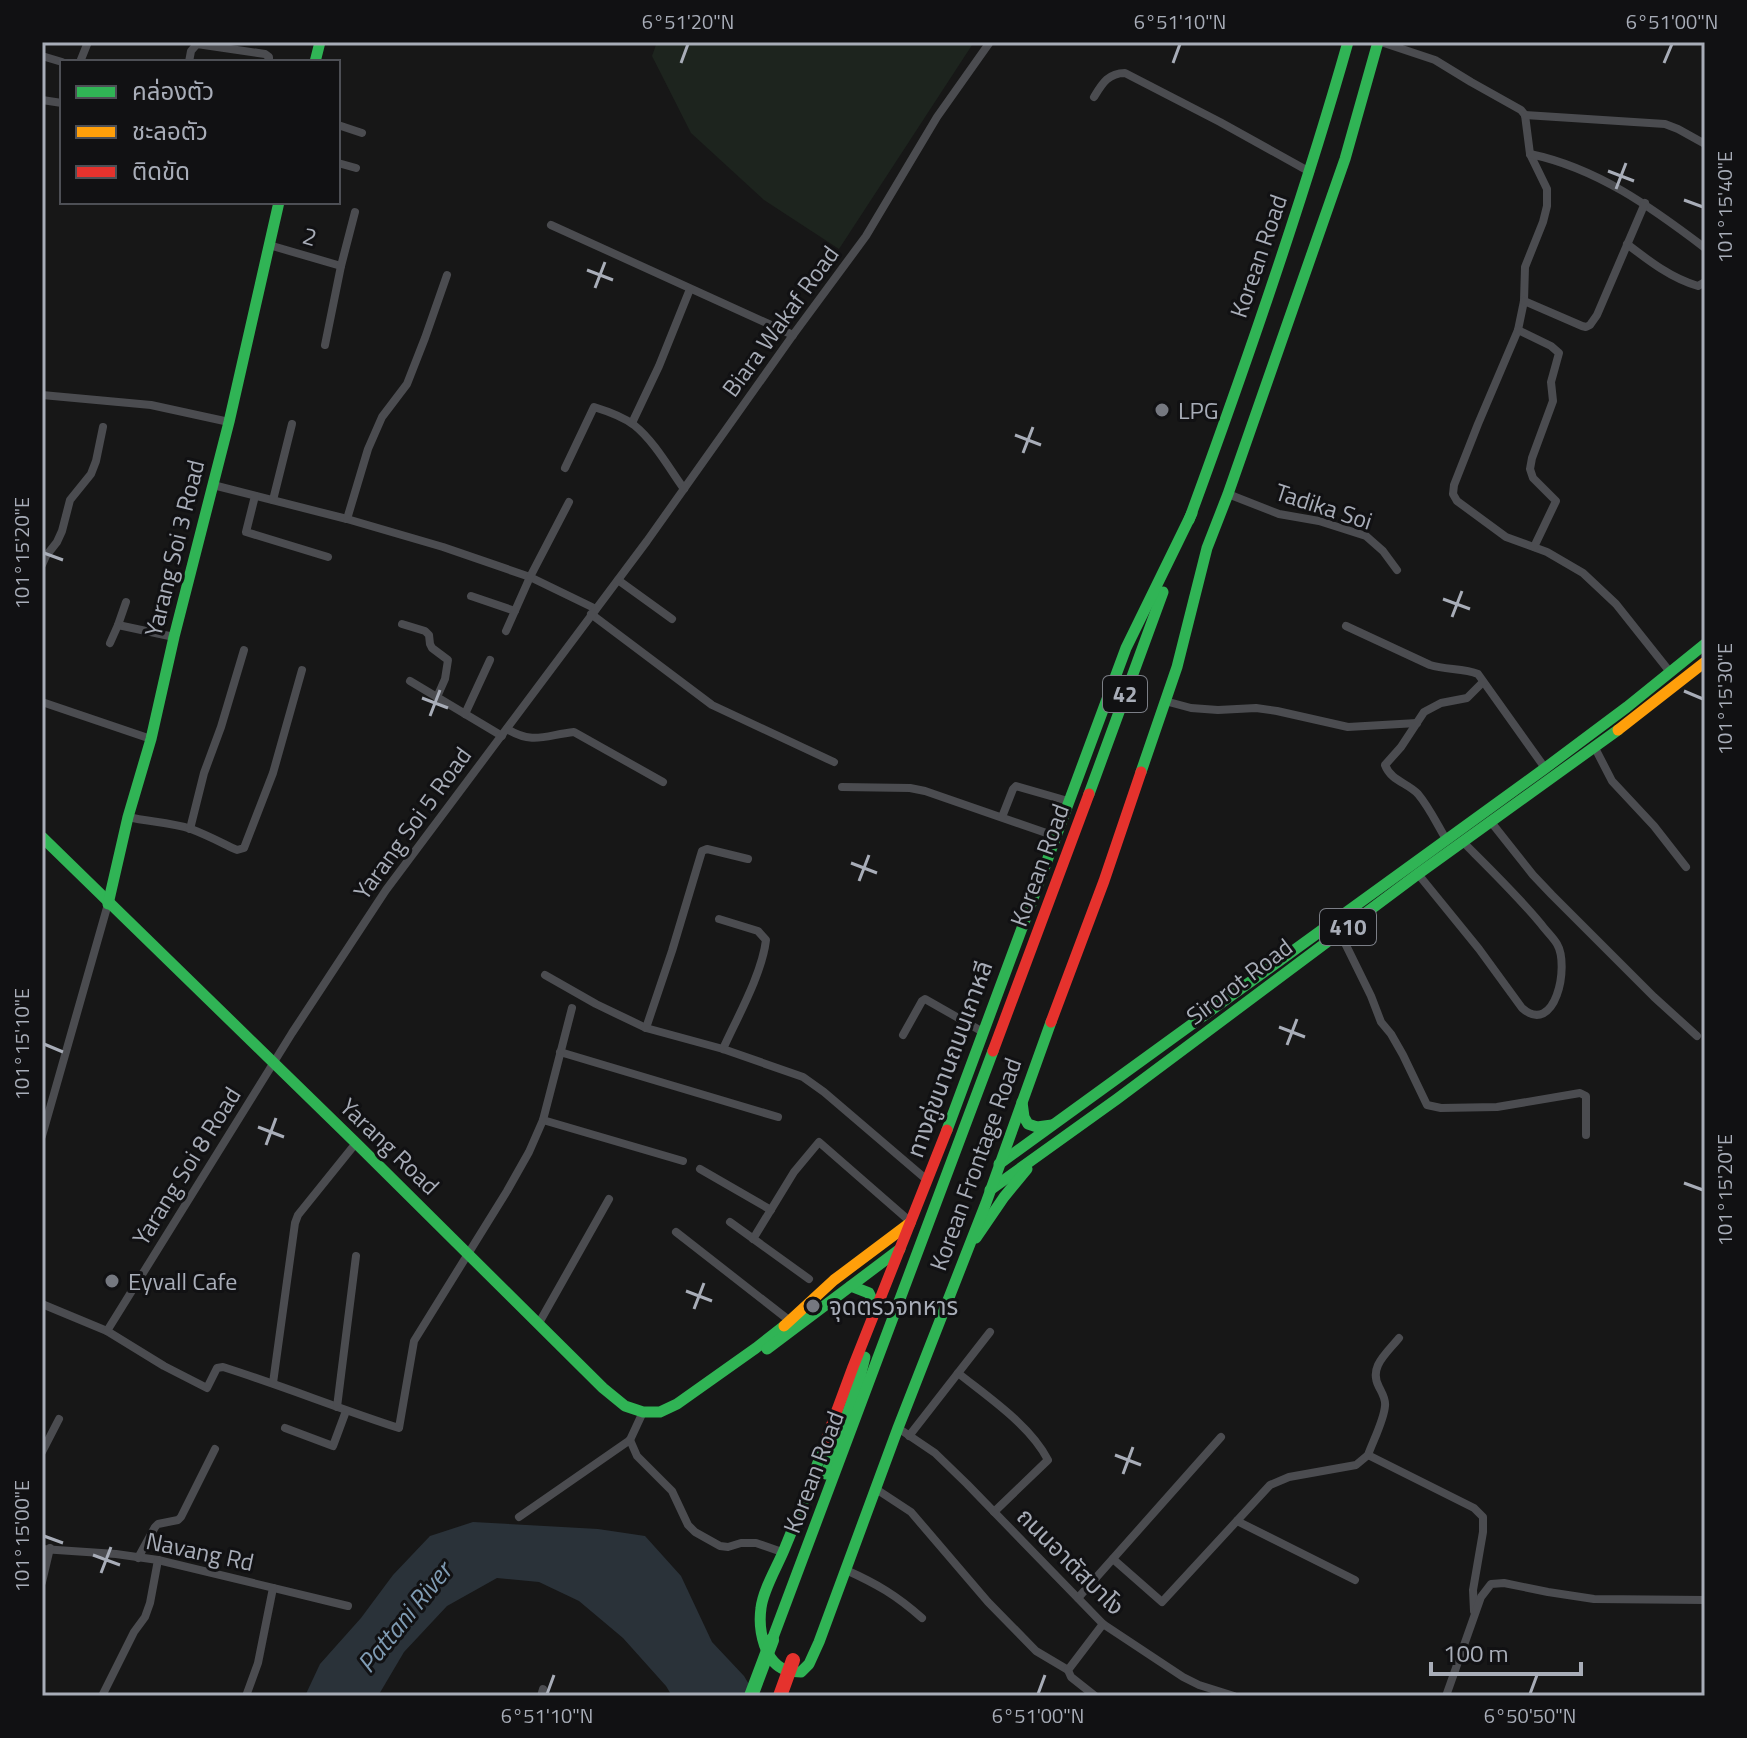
<svg xmlns="http://www.w3.org/2000/svg" width="1747" height="1738" viewBox="0 0 1747 1738" font-family="'Titillium Web','Noto Sans Thai',sans-serif">
	<rect width="100%" height="100%" fill="#171717"/>
	<path fill="#1d241e" d="M657,42H974L839,249L764,200L691,133L652,56Z"/>
	<path fill="#2a3239" d="M473,1522L598,1529L645,1536L681,1576L712,1642L744,1676L756,1696H672L666,1686L623,1638L579,1601L539,1582L497,1578L447,1606L404,1652L378,1696H305L320,1664L361,1618L393,1575L430,1536Z"/>
	<g fill="none" stroke-linecap="round" stroke-linejoin="round">
		<g stroke="#4b4c50" stroke-width="8">
			<path d="M1381,42L1435,60L1471,82L1521,110L1525,115L1530,154L1547,189V206L1543,222L1525,267L1524,301L1518,330L1478,424L1454,485L1453,494L1457,501L1506,537L1547,552L1583,573L1616,604L1670,672"/>
			<path d="M42,56L62,62"/>
			<path d="M80,62L88,42"/>
			<path d="M189,62L191,51L197,44L265,54L269,57V62"/>
			<path d="M1094,97C1102,84 1108,73 1125,73L1220,122L1310,172"/>
			<path d="M42,100L62,103"/>
			<path d="M1525,115L1665,124L1678,129L1705,144"/>
			<path d="M338,125L362,133"/>
			<path d="M1530,154C1597,168 1651,207 1705,248"/>
			<path d="M338,163L356,168"/>
			<path d="M551,225L793,335"/>
			<path d="M1627,244C1649,261 1671,278 1698,286L1705,282"/>
			<path d="M269,245L341,266"/>
			<path d="M1524,301L1582,326L1586,327L1590,325L1597,315L1645,203"/>
			<path d="M1518,330L1551,346L1559,353L1551,382L1553,401L1532,458L1530,469L1533,478L1556,501L1534,547"/>
			<path d="M325,345L341,266L355,212"/>
			<path d="M42,395L151,405L229,422"/>
			<path d="M632,423L659,366L690,289"/>
			<path d="M565,468L594,407C607,411 622,416 634,425C654,441 669,468 684,489"/>
			<path d="M213,485L347,519L443,547L530,577L596,609"/>
			<path d="M1228,494L1279,514L1319,521L1366,536L1383,551L1397,570"/>
			<path d="M255,496L246,532L328,557"/>
			<path d="M273,500L292,424"/>
			<path d="M347,519L368,449L382,417L407,384L425,338L447,275"/>
			<path d="M42,565L46,556L57,542L62,531L70,500L91,474L96,461L103,427"/>
			<path d="M618,580L672,619"/>
			<path d="M471,596L515,611"/>
			<path d="M126,602L118,625L174,637"/>
			<path d="M591,614L712,705L834,762"/>
			<path d="M402,624L425,631L429,635L430,644L432,648L448,660L445,679L437,697"/>
			<path d="M1346,626L1430,665C1446,670 1464,668 1478,674L1545,768"/>
			<path d="M506,631L530,577L569,502"/>
			<path d="M110,643L118,625"/>
			<path d="M410,681L502,736"/>
			<path d="M1165,701L1191,708L1218,710L1256,708L1277,711L1348,727L1417,723"/>
			<path d="M42,702L151,739"/>
			<path d="M465,714L490,660"/>
			<path d="M507,729C533,745 546,735 574,732L663,782"/>
			<path d="M1595,748L1612,781L1654,826L1686,867"/>
			<path d="M842,787L910,788L925,791L1055,836"/>
			<path d="M128,817C149,822 170,822 191,829C207,835 222,843 237,850L244,848L273,773L302,670"/>
			<path d="M1002,817L1013,789L1016,786L1068,801"/>
			<path d="M1491,822L1533,875L1552,895L1654,997L1697,1036"/>
			<path d="M190,829L204,773L221,727L244,650"/>
			<path d="M1446,839C1437,824 1429,807 1418,794C1408,783 1391,781 1385,765L1401,747L1424,712L1441,703L1467,698L1483,682"/>
			<path d="M1418,874L1479,949L1522,1008C1555,1037 1570,966 1557,944C1553,937 1546,931 1541,924C1517,895 1490,869 1463,842"/>
			<path d="M719,919L758,931L766,940C762,974 737,1018 723,1049"/>
			<path d="M1340,933L1371,996L1381,1022L1391,1034L1403,1055L1427,1105L1441,1108L1497,1107L1580,1093L1586,1096V1135"/>
			<path d="M545,975L596,1004L646,1028L723,1049L803,1077L824,1092L927,1180"/>
			<path d="M646,1028L672,951L702,851L707,849L748,859"/>
			<path d="M903,1035L922,1001L925,999L983,1032"/>
			<path d="M560,1052L778,1117"/>
			<path d="M543,1120L683,1161"/>
			<path d="M42,1136L108,904"/>
			<path d="M700,1169L771,1210"/>
			<path d="M730,1222L809,1279"/>
			<path d="M676,1232L790,1321"/>
			<path d="M753,1239L794,1172L819,1142L905,1217"/>
			<path d="M42,1304L107,1331L164,1366L207,1388L217,1368L223,1367C283,1386 340,1409 399,1428L414,1341L507,1191L529,1152L543,1120L572,1008"/>
			<path d="M539,1323L609,1199"/>
			<path d="M107,1331L292,1033L386,890L647,541L793,335L866,236L937,117L990,42"/>
			<path d="M958,1373C988,1397 1030,1425 1048,1460L994,1512"/>
			<path d="M273,1383L295,1223L298,1215L356,1143"/>
			<path d="M337,1407L356,1256"/>
			<path d="M285,1428L333,1446L346,1411"/>
			<path d="M898,1428L935,1453L967,1484L1103,1624L1183,1677L1199,1685L1234,1696"/>
			<path d="M909,1436L990,1332"/>
			<path d="M630,1440L637,1456L672,1491L688,1525L695,1532L720,1546L728,1547L741,1543H756L782,1552"/>
			<path d="M42,1452L59,1419"/>
			<path d="M1368,1455L1474,1508L1483,1517V1532L1473,1590L1474,1611"/>
			<path d="M876,1489L911,1512L988,1602L1036,1651L1068,1670"/>
			<path d="M519,1517L630,1440L643,1412"/>
			<path d="M1237,1521L1355,1580"/>
			<path d="M42,1549L116,1554L158,1560L348,1606"/>
			<path d="M138,1558L155,1527L158,1524L178,1520L181,1517L215,1449"/>
			<path d="M1113,1559L1162,1602L1270,1485L1289,1477L1356,1465L1368,1455C1373,1441 1384,1420 1385,1406C1386,1399 1382,1393 1379,1387C1368,1367 1387,1353 1399,1338"/>
			<path d="M846,1570C877,1584 896,1595 922,1618"/>
			<path d="M42,1582L50,1548"/>
			<path d="M1078,1598L1221,1437"/>
			<path d="M102,1696L134,1632L145,1617L150,1603L158,1560"/>
			<path d="M246,1696L258,1663L273,1588"/>
			<path d="M541,1696L543,1689"/>
			<path d="M1095,1696L1071,1677L1068,1670L1103,1624"/>
			<path d="M1446,1696L1481,1597L1491,1584L1504,1583L1548,1592L1594,1599L1705,1600"/>
		</g>
		<g stroke="#30b455" stroke-width="11">
			<path d="M315,62L320,42"/>
			<path d="M1189,520C1247,362 1302,204 1348,42"/>
			<path d="M1141,772L1177,667L1207,548L1228,494L1345,159L1378,42"/>
			<path d="M1089,794L1163,592"/>
			<path d="M42,837L358,1145L603,1388L625,1406L643,1412H660L677,1404L756,1348L784,1326"/>
			<path d="M108,904L128,817L151,739L174,637L229,422L279,202"/>
			<path d="M1022,1102L1024,1117L1028,1124L1037,1127L1052,1125"/>
			<path d="M947,1130L1126,648L1192,513"/>
			<path d="M999,1164L1544,769L1627,707L1705,644"/>
			<path d="M990,1190L1117,1099L1418,874L1618,730"/>
			<path d="M976,1238L1004,1197L1027,1169"/>
			<path d="M851,1286L869,1293L877,1310"/>
			<path d="M767,1349L900,1249"/>
			<path d="M826,1440C813,1477 799,1514 784,1550C777,1567 763,1590 761,1608C758,1629 764,1665 789,1671C793,1672 797,1672 801,1672L809,1664L819,1642L898,1428L986,1203L1051,1022"/>
			<path d="M826,1474L860,1377L865,1357"/>
			<path d="M772,1640L993,1051"/>
		</g>
		<g stroke="#ff9f0a" stroke-width="11">
			<path d="M1618,730L1705,662"/>
			<path d="M784,1326L834,1280L910,1223"/>
		</g>
		<g stroke="#e5322d" stroke-width="11">
			<path d="M1051,1022L1104,881L1141,772"/>
			<path d="M993,1051L1089,794"/>
			<path d="M826,1440L853,1367L947,1130"/>
		</g>
		<path stroke="#30b455" stroke-width="14" d="M751,1696L772,1640"/>
		<path stroke="#e5322d" stroke-width="14" d="M780,1696L793,1660"/>
	</g>
	<path fill="none" stroke="#a8adb8" stroke-width="3" d="M681,63L688,44M1173,63L1180,44M1664,63L1672,44M1608,171L1634,181M1616,189L1626,163M1684,200L1703,207M587,270L613,280M595,288L605,262M1015,435L1041,445M1023,453L1033,427M44,553L63,560M1443,599L1470,609M1452,617L1462,591M1684,691L1703,699M422,698L448,708M430,716L440,690M851,863L877,873M859,881L869,855M1279,1027L1305,1037M44,1044L63,1052M1287,1045L1297,1019M258,1127L284,1137M266,1145L276,1118M1684,1183L1703,1190M686,1291L712,1301M694,1309L704,1283M1115,1455L1141,1465M1123,1474L1133,1447M44,1536L63,1543M93,1555L120,1565M101,1573L111,1547M547,1694L554,1675M1038,1694L1045,1675M1530,1694L1537,1675"/>
	<g fill="#757880" stroke="#111113" stroke-width="3">
		<circle cx="1162" cy="410" r="8"/>
		<circle cx="112" cy="1281" r="8"/>
		<circle cx="813" cy="1306" r="8"/>
	</g>
	<g text-anchor="middle" dominant-baseline="central" stroke-width="6" stroke-linejoin="round" paint-order="stroke">
		<g fill="#111113" stroke="#7b7e86" stroke-width="2">
			<rect x="1103" y="676" width="44" height="36" rx="6"/>
			<rect x="1320" y="909" width="56" height="36" rx="6"/>
		</g>
		<g font-size="22" font-weight="bold" fill="#a8adb8">
			<text x="1125" y="694">42</text>
			<text x="1348" y="927">410</text>
		</g>
		<g font-size="24" fill="#a8adb8" stroke="#111113">
			<text transform="translate(310 236) rotate(16)">2</text>
			<text transform="translate(1258 256) rotate(-71)">Korean Road</text>
			<text transform="translate(780 321) rotate(-54)">Biara Wakaf Road</text>
			<text transform="translate(1324 506) rotate(18)">Tadika Soi</text>
			<text transform="translate(174 548) rotate(-76)">Yarang Soi 3 Road</text>
			<text transform="translate(412 823) rotate(-54)">Yarang Soi 5 Road</text>
			<text transform="translate(1039 865) rotate(-70)">Korean Road</text>
			<text transform="translate(1239 981) rotate(-37)">Sirorot Road</text>
			<text transform="translate(949 1059) rotate(-70)">ทางคู่ขนานถนนเกาหลี</text>
			<text transform="translate(390 1146) rotate(44)">Yarang Road</text>
			<text transform="translate(975 1164) rotate(-70)">Korean Frontage Road</text>
			<text transform="translate(186 1166) rotate(-58)">Yarang Soi 8 Road</text>
			<text transform="translate(813 1472) rotate(-69)">Korean Road</text>
			<text transform="translate(200 1551) rotate(12)">Navang Rd</text>
			<text transform="translate(1071 1561) rotate(45)">ถนนอาตัสบาโง</text>
		</g>
		<g font-size="24" fill="#a8adb8" stroke="#111113" text-anchor="start">
			<text x="1178" y="410">LPG</text>
			<text x="128" y="1281">Eyvall Cafe</text>
			<text x="829" y="1306">จุดตรวจทหาร</text>
		</g>
		<g font-size="26" font-style="italic" fill="#7f9bb3" stroke="#111113">
			<text transform="translate(404 1617) rotate(-51)">Pattani River</text>
		</g>
	</g>
	<rect width="1747" height="1738" fill="none" stroke="#111113" stroke-width="88"/>
	<rect x="60" y="60" width="280" height="144" fill="#111113" stroke="#4d4f55" stroke-width="2"/>
	<rect x="76" y="86" width="40" height="12" fill="#30b455" stroke="#4d4f55" stroke-width="2"/>
	<text x="132" y="100" font-size="24" fill="#a8adb8">คล่องตัว</text>
	<rect x="76" y="126" width="40" height="12" fill="#ff9f0a" stroke="#4d4f55" stroke-width="2"/>
	<text x="132" y="140" font-size="24" fill="#a8adb8">ชะลอตัว</text>
	<rect x="76" y="166" width="40" height="12" fill="#e5322d" stroke="#4d4f55" stroke-width="2"/>
	<text x="132" y="180" font-size="24" fill="#a8adb8">ติดขัด</text>
	<path d="M1431 1662v12h150v-12" fill="none" stroke="#a8adb8" stroke-width="4"/>
	<text x="1443" y="1662" font-size="24" fill="#a8adb8" stroke="#111113" stroke-width="6" paint-order="stroke">100 m</text>
	<rect x="44" y="44" width="1659" height="1650" fill="none" stroke="#a8adb8" stroke-width="3"/>
	<g font-size="20" text-anchor="middle" fill="#a8adb8">
		<text x="688" y="29">6°51'20"N</text>
		<text x="1180" y="29">6°51'10"N</text>
		<text x="1672" y="29">6°51'00"N</text>
		<text transform="translate(1725 207) rotate(-90)" y="7">101°15'40"E</text>
		<text transform="translate(22 553) rotate(-90)" y="7">101°15'20"E</text>
		<text transform="translate(1725 699) rotate(-90)" y="7">101°15'30"E</text>
		<text transform="translate(22 1044) rotate(-90)" y="7">101°15'10"E</text>
		<text transform="translate(1725 1190) rotate(-90)" y="7">101°15'20"E</text>
		<text transform="translate(22 1536) rotate(-90)" y="7">101°15'00"E</text>
		<text x="547" y="1723">6°51'10"N</text>
		<text x="1038" y="1723">6°51'00"N</text>
		<text x="1530" y="1723">6°50'50"N</text>
	</g>
</svg>
